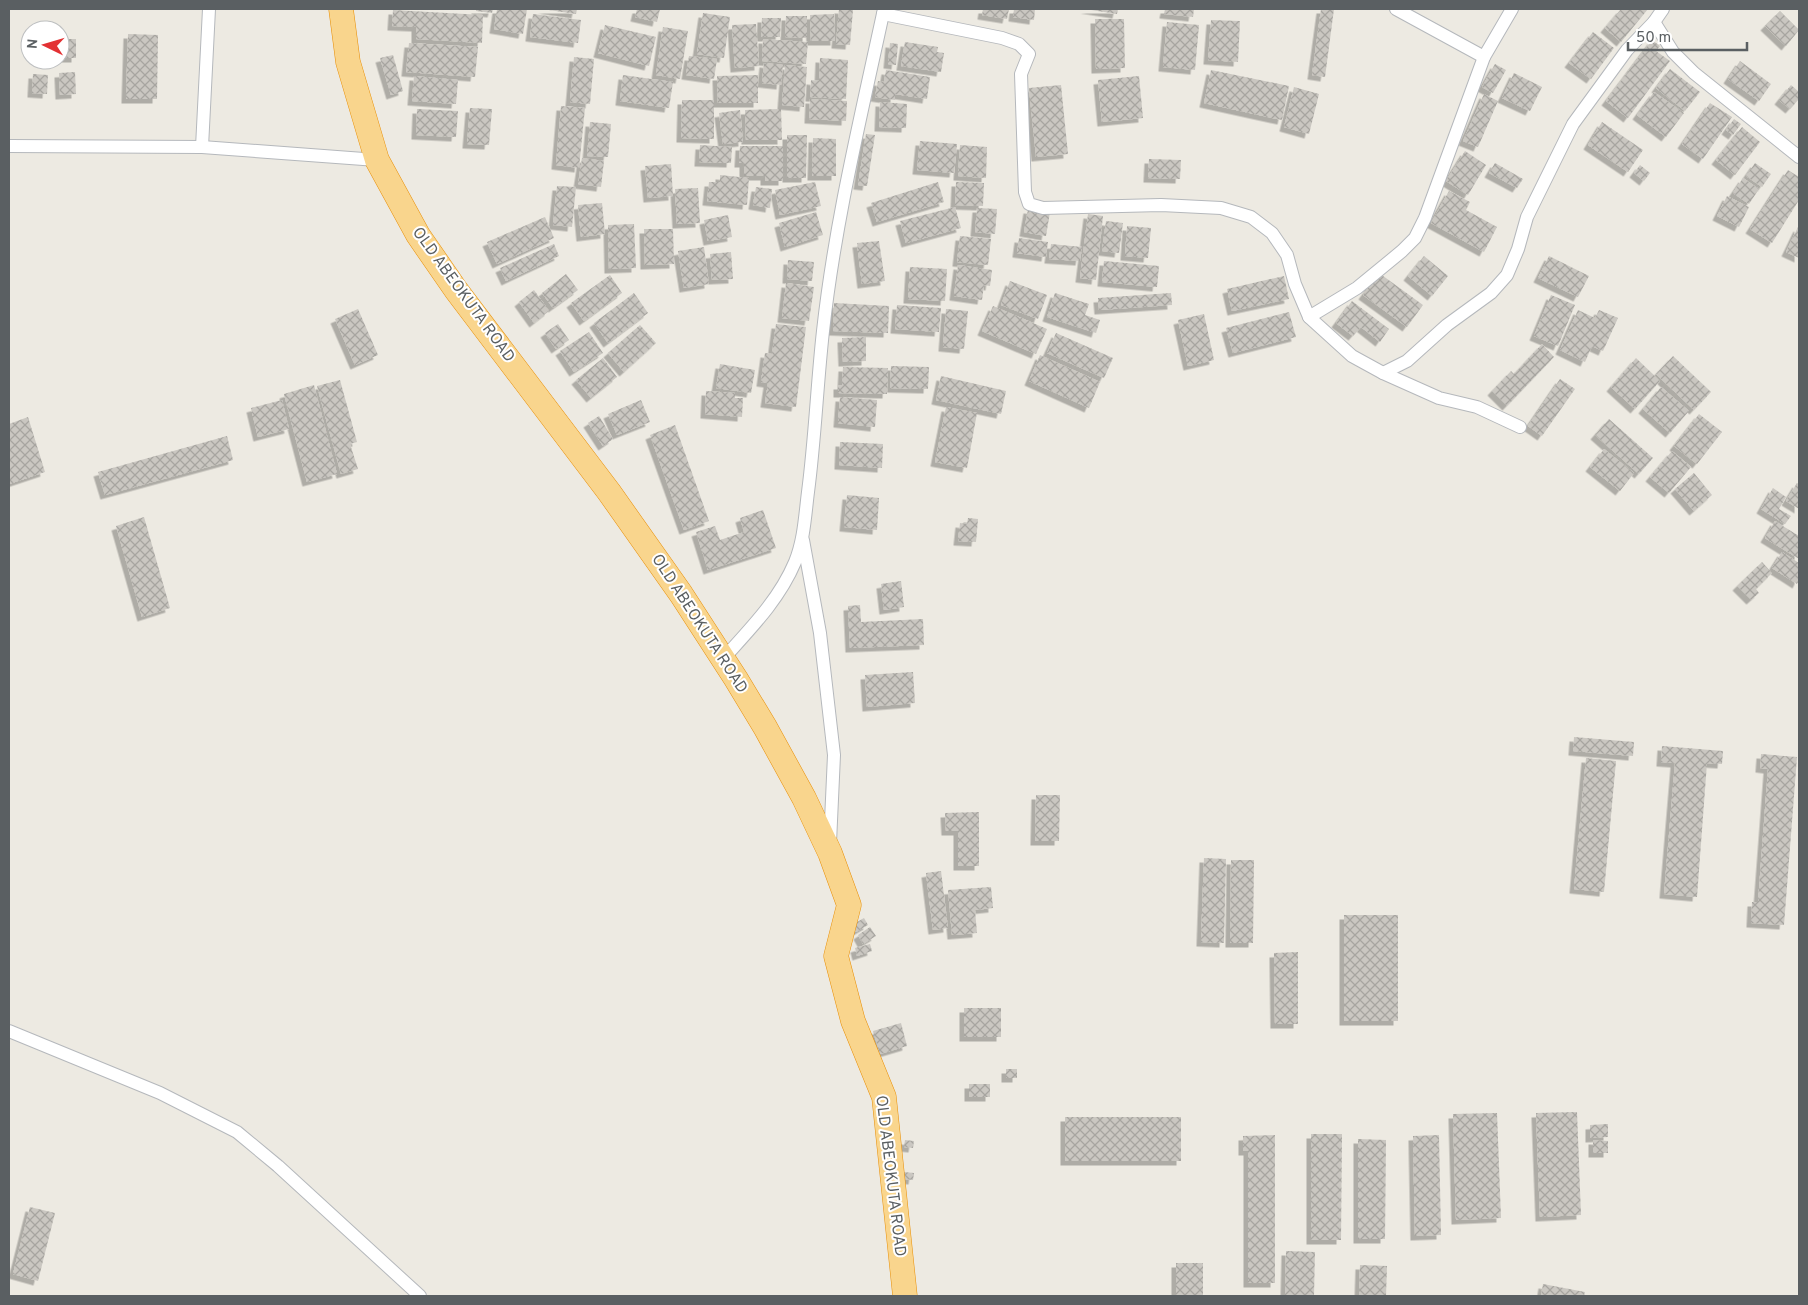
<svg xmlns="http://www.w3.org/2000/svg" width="1808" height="1305" viewBox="0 0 1808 1305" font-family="Overpass,sans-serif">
	<defs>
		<pattern id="building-cross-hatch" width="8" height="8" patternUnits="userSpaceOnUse" patternTransform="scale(1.25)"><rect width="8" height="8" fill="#cac7c1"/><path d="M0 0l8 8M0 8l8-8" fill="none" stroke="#a7a5a0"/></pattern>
		<filter id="shadow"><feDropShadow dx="-4.5" dy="4.5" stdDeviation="0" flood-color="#0004"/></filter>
	</defs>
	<rect width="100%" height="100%" fill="#edeae2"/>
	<g fill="url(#building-cross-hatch)" filter="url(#shadow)">
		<path d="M476,9H493L492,13L476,11Z"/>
		<path d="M497,9H527L523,34L494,29Z"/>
		<path d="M542,9H577L576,14Z"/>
		<path d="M637,9H660L657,22L635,17Z"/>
		<path d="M839,9L853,10L850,45L836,44Z"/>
		<path d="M983,9H1009L1007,19L982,15Z"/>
		<path d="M1014,9H1035L1034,20L1013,17Z"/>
		<path d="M1085,9H1118L1117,14Z"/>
		<path d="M1165,9H1194L1193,17L1164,14Z"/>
		<path d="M1321,9H1334L1325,77L1312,75Z"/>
		<path d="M1621,9H1648L1621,42L1605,28Z"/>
		<path d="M393,10L483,15L482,43L416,39V27L392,26Z"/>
		<path d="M1780,11L1799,30L1786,46L1765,26Z"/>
		<path d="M703,13L730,17L724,58L697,54Z"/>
		<path d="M533,14L581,20L578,43L530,37Z"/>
		<path d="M834,14L835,41H811L810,15Z"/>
		<path d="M786,16H807V38L785,37Z"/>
		<path d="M762,18H781L780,37H761Z"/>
		<path d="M1095,19H1124L1125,68L1096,69Z"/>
		<path d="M1211,20L1240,21L1238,62L1208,60Z"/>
		<path d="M1167,22L1199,25L1195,70L1163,67Z"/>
		<path d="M756,24L759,66L735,68L732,25Z"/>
		<path d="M605,25L656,37L649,66L598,53Z"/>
		<path d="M663,27L688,31L680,79L656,75Z"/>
		<path d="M1593,32L1614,48L1591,79L1569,63Z"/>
		<path d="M128,34L158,35L157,99H126Z"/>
		<rect x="61" y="39" width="15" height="19"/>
		<path d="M763,39L808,42L806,64L762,61Z"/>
		<path d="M1652,40L1660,46L1656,51L1670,61L1628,118L1606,101Z"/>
		<path d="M905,42L938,47L937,52L944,53L941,72L901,66Z"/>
		<path d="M409,43L478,47L475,77L406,72Z"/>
		<path d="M890,43L898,44L896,65L888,64Z"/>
		<path d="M393,55L403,91L391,95L380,58Z"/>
		<path d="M689,56L717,59L714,79L686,75Z"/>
		<path d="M574,57L594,59L590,104L570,102Z"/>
		<path d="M820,58L848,60L846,99L810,97L811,80L819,81Z"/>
		<path d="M1740,61L1771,84L1759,101L1728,79Z"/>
		<path d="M764,63L783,65L781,85L762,83Z"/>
		<path d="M1495,64L1506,70L1493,93L1482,87Z"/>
		<path d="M785,65L807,67L804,107L782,105Z"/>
		<path d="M1670,69L1700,92L1685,111L1656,88Z"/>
		<path d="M886,70L930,77L927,99L895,94V100L875,97L878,81L884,82Z"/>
		<path d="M1211,70L1289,86L1282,120L1204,103Z"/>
		<path d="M75,72L76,94L60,95L59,73Z"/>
		<path d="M1514,73L1542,87L1530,111L1502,98Z"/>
		<path d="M33,74L48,75L47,94L32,93Z"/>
		<path d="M623,75L673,82L669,108L620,101Z"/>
		<path d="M758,75V103H718L717,76Z"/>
		<path d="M414,76L458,80L456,104L412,101Z"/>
		<path d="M1139,76L1143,118L1102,122L1098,80Z"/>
		<path d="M1061,85L1068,154L1036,157L1029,88Z"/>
		<path d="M1791,85L1799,92V99L1790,109L1779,100Z"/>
		<path d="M1294,87L1319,94L1309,134L1284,127Z"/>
		<path d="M1654,92L1684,113L1666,137L1637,115Z"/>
		<path d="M1484,94L1498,101L1478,147L1463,141Z"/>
		<path d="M810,99L847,101L846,121L809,119Z"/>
		<path d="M682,100H714V139L681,138Z"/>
		<path d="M880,102L907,104L906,128L879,127Z"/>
		<path d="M1710,103L1732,117L1703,159L1682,144Z"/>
		<path d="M561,106L585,108L579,168L556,165Z"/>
		<path d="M470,108L492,109L489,145L467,144Z"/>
		<path d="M417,109L458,111L456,137L416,135Z"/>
		<path d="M781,109L782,140H746L745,110Z"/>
		<path d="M740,110L743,142L723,144L719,113Z"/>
		<path d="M1734,119L1741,124L1733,135L1726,130Z"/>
		<path d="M590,122L611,124L608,157L587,156Z"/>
		<path d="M1602,122L1643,150L1628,172L1588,145Z"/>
		<path d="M1742,127L1760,142L1735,175L1716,160Z"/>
		<path d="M866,134L875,135L867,186L858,185Z"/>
		<path d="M787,135H807L806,178H787Z"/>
		<path d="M813,138L836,139V176H812Z"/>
		<path d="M920,141L957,144L954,173L917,170Z"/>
		<path d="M700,145L732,147L731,163L699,162Z"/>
		<path d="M960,145L987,147L986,178L958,176Z"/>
		<path d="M740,146H783V181H765V176H744V163H739Z"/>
		<path d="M1465,151L1486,165L1468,195L1446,181Z"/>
		<path d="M582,158L604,161L601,187L578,184Z"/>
		<path d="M1149,159L1181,160L1180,179L1148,178Z"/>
		<path d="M1495,163L1523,179L1517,188L1489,173Z"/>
		<path d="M1755,163L1771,174L1762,187L1746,176Z"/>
		<path d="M671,164L673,196L648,198L645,166Z"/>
		<path d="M1640,165L1650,173L1644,181L1634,173Z"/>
		<path d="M1788,170L1799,177V200L1772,243L1750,229Z"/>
		<path d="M720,175L749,178L747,205L707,201L709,182H720Z"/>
		<path d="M1743,178L1759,189L1749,204L1733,193Z"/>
		<path d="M815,182L821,206L780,215L775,190Z"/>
		<path d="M938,182L944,202L877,222L871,203Z"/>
		<path d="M956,182L984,183L983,206L955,205Z"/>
		<path d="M557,186L576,187L572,227L553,225Z"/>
		<path d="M756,187L772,189L770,208L753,205Z"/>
		<path d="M698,188L700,223L677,224L675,189Z"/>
		<path d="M1449,191L1470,202L1466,210L1497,227L1484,252L1431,223Z"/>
		<path d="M1727,196L1749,207L1739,227L1717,216Z"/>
		<path d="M602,203L605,234L581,237L578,205Z"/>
		<path d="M955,207L961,228L906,243L900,221Z"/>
		<path d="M977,208L997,209L995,234L975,232Z"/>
		<path d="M1028,209L1050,212L1046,236L1024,232Z"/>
		<path d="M816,212L823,235L785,247L779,223Z"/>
		<path d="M1088,214L1103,216L1096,280L1080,278Z"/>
		<path d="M728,215L732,237L708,241L704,220Z"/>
		<path d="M545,217L554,238L497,264L487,242Z"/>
		<path d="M1106,221L1123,223L1119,253L1102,251Z"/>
		<path d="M634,224L636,268L609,269L608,225Z"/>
		<path d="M1127,226L1151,228L1148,258L1125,256Z"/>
		<path d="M1798,227L1799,228V258L1786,252Z"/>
		<path d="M644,229H673L674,264L645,265Z"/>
		<path d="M960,236L991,239L988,265L957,262Z"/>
		<path d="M1019,238L1048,242L1046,257L1017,253Z"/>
		<path d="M879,241L885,281L862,284L857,243Z"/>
		<path d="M554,244L559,256L506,281L500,268Z"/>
		<path d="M1051,244L1082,247L1080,261L1049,259Z"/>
		<path d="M704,247L709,284L684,288L678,251Z"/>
		<path d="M731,252L733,279L712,280L710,254Z"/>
		<path d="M1424,256L1448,276L1432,296L1408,276Z"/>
		<path d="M1549,256L1589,276L1578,297L1538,278Z"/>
		<path d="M788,260L814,262L812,281L787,279Z"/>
		<path d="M1104,261L1159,266L1157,287L1102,282Z"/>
		<path d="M958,265L992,270L990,286L984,285L982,300L954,296Z"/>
		<path d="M910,267L947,269L945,301L908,299Z"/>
		<path d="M1379,273L1423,305L1407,327L1363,295Z"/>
		<path d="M566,274L578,290L553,308L542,293Z"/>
		<path d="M610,275L622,293L584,321L571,303Z"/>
		<path d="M1284,276L1289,299L1232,311L1227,289Z"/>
		<path d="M1010,281L1047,295L1038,319L1001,305Z"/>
		<path d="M786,283L814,287L809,321L782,318Z"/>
		<path d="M534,290L549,311L534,323L519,302Z"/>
		<path d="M634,293L648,313L608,343L594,323Z"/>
		<path d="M1055,293L1089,304L1085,315L1100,320L1096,333L1047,317Z"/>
		<path d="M1171,293L1172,305L1099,310L1098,298Z"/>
		<path d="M1551,295L1575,305L1558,346L1534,336Z"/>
		<path d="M1352,301L1389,329L1380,342L1361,327L1353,336L1336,323Z"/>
		<path d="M834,303L889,306L888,333L833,331Z"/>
		<path d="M897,305L941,308L939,332L895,329Z"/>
		<path d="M993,306L1047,329L1036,354L982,331Z"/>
		<path d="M358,309L378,355L355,365L335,319Z"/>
		<path d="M946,309L968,311L964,349L943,347Z"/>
		<path d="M1578,310L1595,318L1599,310L1618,318L1603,351L1592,346L1585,362L1560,350Z"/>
		<path d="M1289,312L1296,337L1233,353L1226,328Z"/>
		<path d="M1204,314L1214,360L1188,366L1178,320Z"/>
		<path d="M558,324L569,340L556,349L545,333Z"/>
		<path d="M776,324L806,327L796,407L765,403L768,383L761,382L765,353L772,354Z"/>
		<path d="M640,325L656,343L624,372L608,353Z"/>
		<path d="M589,332L603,353L574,372L560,351Z"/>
		<path d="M1056,333L1113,358L1104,378L1047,353Z"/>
		<path d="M866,337V361L843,362L842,338Z"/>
		<path d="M1542,344L1554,357L1507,406L1492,391L1511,371L1514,374Z"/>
		<path d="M1040,355L1100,382L1089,408L1029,381Z"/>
		<path d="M1673,356L1711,392L1694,410L1656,374Z"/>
		<path d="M603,358L617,377L591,398L576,380Z"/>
		<path d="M1636,358L1660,381L1635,409L1611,387Z"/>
		<path d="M720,364L755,370L751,393L716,388Z"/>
		<path d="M891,366L929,367L928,389L890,388Z"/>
		<path d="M843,367L888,368L887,394L838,393V385H842Z"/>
		<path d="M941,376L1006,391L1001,414L936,400Z"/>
		<path d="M1560,379L1575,389L1542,436L1528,426Z"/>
		<path d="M340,380L357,442L350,444L358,469L341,474L317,386Z"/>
		<path d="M314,385L337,474L307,482L284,394Z"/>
		<path d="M1661,387L1689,411L1670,433L1643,409Z"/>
		<path d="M706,391L735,393V398H743L742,417L705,414Z"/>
		<path d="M840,397L877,400L875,427L838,423Z"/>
		<path d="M282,400L289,429L258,437L251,408Z"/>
		<path d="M641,400L650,422L617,435L608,414Z"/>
		<path d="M946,407L977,413L967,468L935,462Z"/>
		<path d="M1699,414L1722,432L1697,464L1674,446Z"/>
		<path d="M599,416L613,439L603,446L588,423Z"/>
		<path d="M28,417L45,472L9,484V424Z"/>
		<path d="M1609,419L1653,458L1639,474L1595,435Z"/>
		<path d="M675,425L709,521L684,530L650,435Z"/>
		<path d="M227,436L233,460L105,495L98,472Z"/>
		<path d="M840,442L883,444L882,468L839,465Z"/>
		<path d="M1604,449L1634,473L1620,491L1590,467Z"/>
		<path d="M1672,451L1691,467L1669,493L1650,477Z"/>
		<path d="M1694,473L1712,495L1694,511L1675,489Z"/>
		<path d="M1797,483L1799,485V509L1786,501Z"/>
		<path d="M1773,488L1786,497L1779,509L1791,516L1785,524L1761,509Z"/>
		<path d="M847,495L879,498L877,530L844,527Z"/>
		<path d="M763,510L776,548L708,570L696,532L715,526L720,540L744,532L740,518Z"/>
		<path d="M144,517L170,608L142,617L116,526Z"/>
		<path d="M968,518L978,519L976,542L958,541L960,523L967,524Z"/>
		<path d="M1775,521L1799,536V559L1765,538Z"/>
		<path d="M1782,552L1799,563V580L1797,584L1772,568Z"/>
		<path d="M1762,562L1772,573L1756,589L1759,593L1751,600L1737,586Z"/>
		<path d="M901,581L904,607L884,610L881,584Z"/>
		<path d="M860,605L861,622L923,619L924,645L850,648L848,606Z"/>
		<path d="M913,672L915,703L867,707L865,675Z"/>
		<path d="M1574,737L1634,742L1633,756L1573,751Z"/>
		<path d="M1662,746L1723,751L1722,764L1707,763L1697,897L1664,894L1675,763L1661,762Z"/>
		<path d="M1761,754L1797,757L1784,925L1751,923L1752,902H1758L1768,769L1760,768Z"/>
		<path d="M1586,758L1616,761L1604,892L1574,889Z"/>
		<path d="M1036,795H1060L1059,841H1035Z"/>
		<path d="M979,812V866H958V831H946L945,813Z"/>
		<path d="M1204,858L1226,859L1224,943L1201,942Z"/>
		<path d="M1231,860H1254L1253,943H1230Z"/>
		<path d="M941,871L948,928L933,930L926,873Z"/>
		<path d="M991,887L993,908L975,910L977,933L952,935L948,890Z"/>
		<rect x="1344" y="915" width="54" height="106"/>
		<path d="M864,918L868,925L856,932L852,925Z"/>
		<path d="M870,927L876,936L863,944L858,935Z"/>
		<path d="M870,944L872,951L857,956L855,948Z"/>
		<path d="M1298,952V1024H1275L1274,953Z"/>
		<rect x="964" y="1008" width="37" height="29"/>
		<path d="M901,1023L907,1046L880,1054L873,1031Z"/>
		<rect x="1006" y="1069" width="11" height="9"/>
		<rect x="969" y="1084" width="21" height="13"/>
		<path d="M1577,1112L1581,1215L1540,1217L1536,1113Z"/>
		<path d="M1497,1113L1501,1218L1456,1220L1453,1114Z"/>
		<rect x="1065" y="1117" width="116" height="44"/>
		<path d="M1608,1124V1137L1590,1138V1125Z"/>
		<path d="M1311,1134H1342L1341,1240H1311Z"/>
		<path d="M1275,1135V1283H1248V1151H1243V1136Z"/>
		<path d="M1439,1135L1441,1235L1415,1236L1413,1136Z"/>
		<path d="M1358,1139L1386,1140L1385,1239H1358Z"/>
		<path d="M905,1140L914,1141L913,1148L904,1147Z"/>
		<path d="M1593,1140L1608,1141V1153H1593Z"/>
		<path d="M904,1172L914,1173L913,1180L903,1179Z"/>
		<path d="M30,1207L55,1213L38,1281L13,1274Z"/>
		<path d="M1286,1251L1315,1252L1314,1296H1285Z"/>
		<rect x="1176" y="1263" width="27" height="33"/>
		<path d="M1360,1265L1387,1266L1386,1296H1359Z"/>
		<path d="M1543,1284L1585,1292L1584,1296H1541Z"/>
	</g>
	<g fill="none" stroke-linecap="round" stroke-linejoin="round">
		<g stroke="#b5b8bc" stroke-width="14">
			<g id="street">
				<path d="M1396,9L1484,57"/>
				<path d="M883,14L1002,38L1019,44L1029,54L1021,74L1025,192L1029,204L1043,208L1161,205L1221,208L1251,217L1272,233L1287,255L1295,284L1309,317L1352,356L1383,373L1439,398L1477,407L1520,427"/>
				<path d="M1654,22L1663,9"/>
				<path d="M9,146L202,147L377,160"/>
				<path d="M202,147L209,9"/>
				<path d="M1309,317L1357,288L1402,251L1415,238L1425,218L1484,57L1512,9"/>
				<path d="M1383,373L1407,361L1447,325L1491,293L1507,275L1518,249L1527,217L1573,124L1627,50L1654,22L1673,52L1694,73L1799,157"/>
				<path d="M803,540L820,633L834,755L830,843"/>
				<path d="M723,659C750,629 779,600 795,562C804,540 805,516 808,492C815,439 817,385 823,331C835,222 861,116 884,9"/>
				<path d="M9,1031L160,1093L237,1132L278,1166L420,1296"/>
			</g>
		</g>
		<g stroke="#e88f07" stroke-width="25">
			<path id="highway" d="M341,9L348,62L377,160L418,235L456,290L609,492L681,594L736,679L765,727L804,798L830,853L849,905L836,956L853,1021L884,1097L905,1296"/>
		</g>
		<use href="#street" stroke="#fff" stroke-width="12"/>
		<use href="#highway" stroke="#f9d58d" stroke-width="24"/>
	</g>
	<g text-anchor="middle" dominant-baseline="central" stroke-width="4" stroke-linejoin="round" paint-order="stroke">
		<g font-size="16" fill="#5a5f62" stroke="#fff">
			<text transform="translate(463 295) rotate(54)">OLD ABEOKUTA ROAD</text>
			<text transform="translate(699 624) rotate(57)">OLD ABEOKUTA ROAD</text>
			<text transform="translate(890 1176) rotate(83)">OLD ABEOKUTA ROAD</text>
		</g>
	</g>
	<rect width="1808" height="1305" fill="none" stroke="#5a5f62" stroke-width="20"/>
	<g transform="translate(45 45) rotate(275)"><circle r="24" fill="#ffffff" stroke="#bdbfc0"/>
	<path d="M0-4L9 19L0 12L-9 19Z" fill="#e33133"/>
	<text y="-8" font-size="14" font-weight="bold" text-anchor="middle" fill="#5a5f62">N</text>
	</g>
	<path d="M1628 42v8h119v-8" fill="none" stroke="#5a5f62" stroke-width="2.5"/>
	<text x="1636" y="42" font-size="15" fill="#5a5f62" stroke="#ffffff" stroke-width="4" paint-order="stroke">50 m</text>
</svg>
